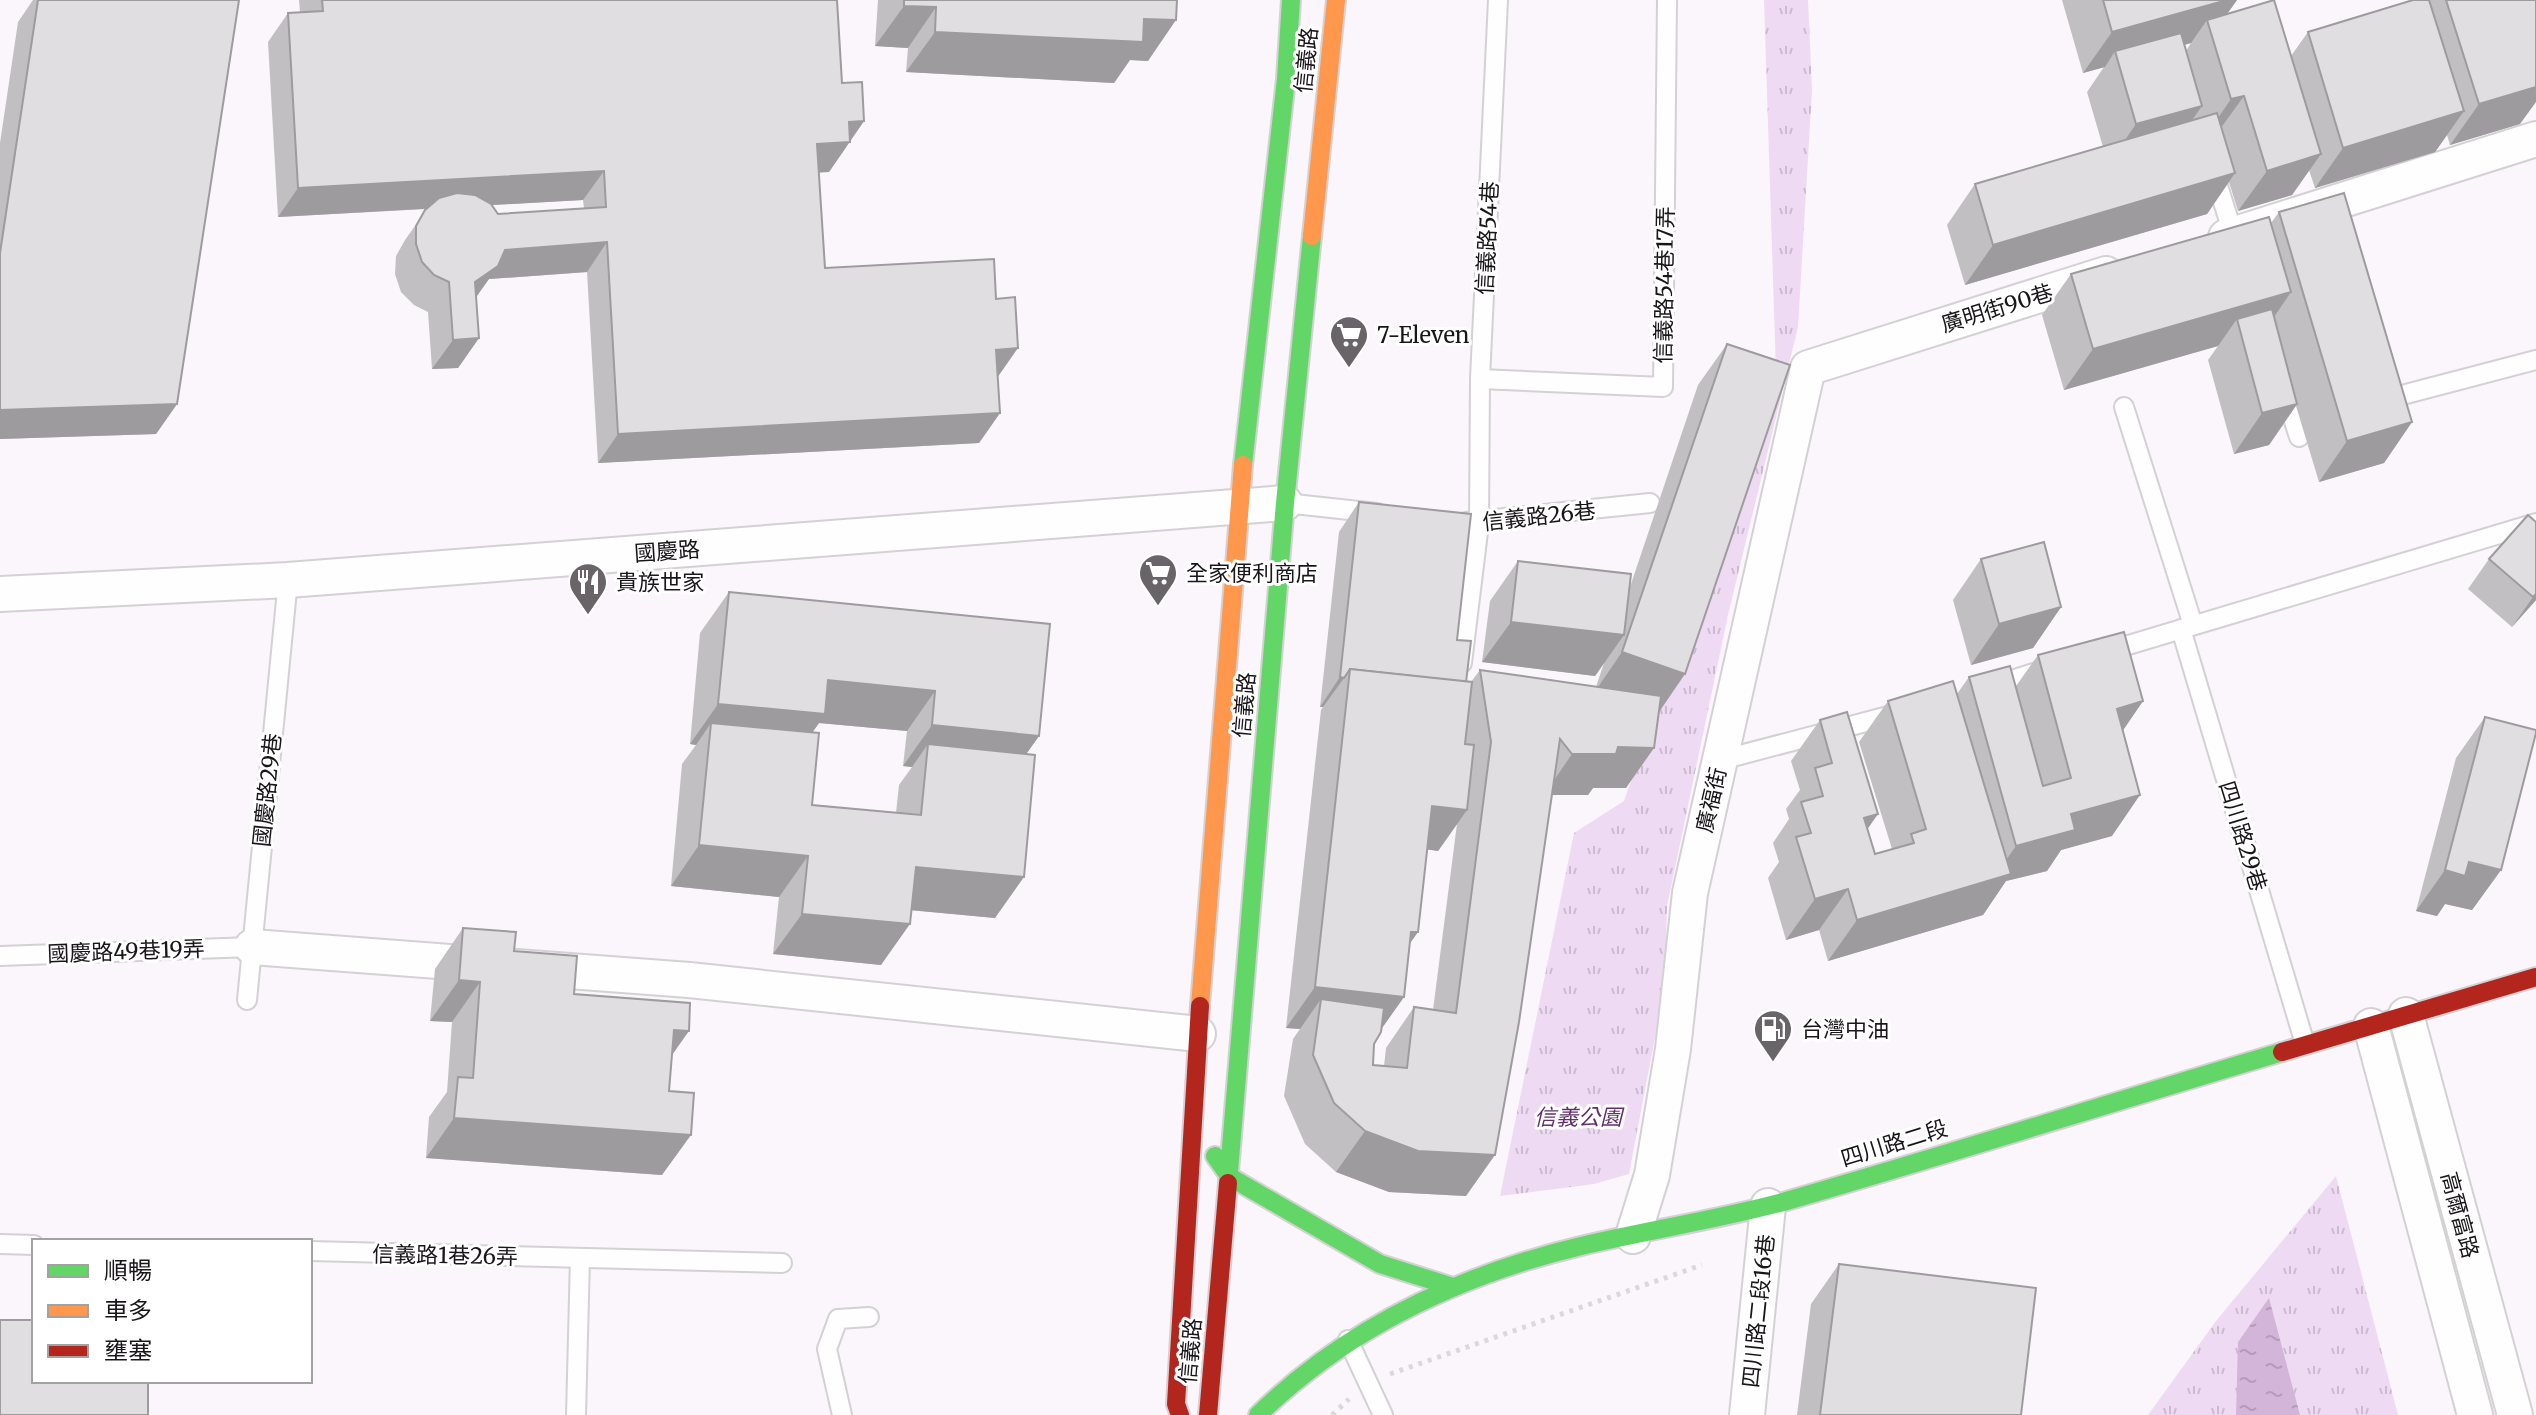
<svg xmlns="http://www.w3.org/2000/svg" width="2536" height="1415" viewBox="0 0 2536 1415" font-family="Merriweather,'Noto Sans TC',serif">
	<defs>
		<pattern id="park-tufts" width="24" height="20" patternUnits="userSpaceOnUse" patternTransform="scale(2)"><rect width="24" height="20" fill="#efdaf3"/><path d="M3 7l-1-3M5 7V3M7 7l1-3M15 17l-1-3M17 17v-4M19 17l1-3" fill="none" stroke="#ccbad0"/></pattern>
		<pattern id="water-ripples" width="26" height="14" patternUnits="userSpaceOnUse" patternTransform="scale(2)"><rect width="26" height="14" fill="#d3b5d9"/><path d="M2 4q2-2 4 0t4 0M15 11q2-2 4 0t4 0" fill="none" stroke="#b59bba"/></pattern>
	</defs>
	<rect width="100%" height="100%" fill="#faf6fb"/>
	<g fill="url(#park-tufts)">
		<path d="M1764,0H1808L1812,90L1798,327L1728,615L1667,906L1665,985L1629,1174L1594,1184L1500,1196L1574,833L1624,801L1776,372Z"/>
		<path d="M2336,1176L2398,1415H2148L2216,1321Z"/>
	</g>
	<path fill="url(#water-ripples)" d="M2269,1298L2300,1415H2236L2238,1342Z"/>
	<g fill="none" stroke-linecap="round" stroke-linejoin="round">
		<g stroke="#d4d1d4" stroke-width="22">
			<g id="lane">
				<path d="M2214,173L2235,240"/>
				<path d="M1480,379L1663,387L1667,0"/>
				<path d="M2284,390L2299,437"/>
				<path d="M2406,394L2536,360"/>
				<path d="M2124,407L2193,625"/>
				<path d="M1285,503L1377,513"/>
				<path d="M1466,522L1650,503"/>
				<path d="M2181,629L2305,1044"/>
				<path d="M2105,652L2536,523"/>
				<path d="M1462,663L1479,524L1480,379L1498,0"/>
				<path d="M1990,687L2046,669"/>
				<path d="M1721,760L1896,714"/>
				<path d="M0,956L252,947"/>
				<path d="M247,1000L288,580"/>
				<path d="M0,1244L34,1245"/>
				<path d="M310,1251L782,1263"/>
				<path d="M1348,1340L1383,1415"/>
				<path d="M576,1415L580,1258"/>
				<path d="M842,1415L827,1349L838,1319L869,1317"/>
			</g>
		</g>
		<g stroke="#d4d1d4" stroke-width="38">
			<g id="street">
				<path d="M2226,237L2536,139"/>
				<path d="M0,594L288,580L1285,503"/>
				<path d="M252,947L689,980L1198,1034"/>
				<path d="M2406,1015L2515,1415"/>
				<path d="M2371,1026L2475,1415"/>
				<path d="M1633,1236L1652,1175L1673,1049L1690,893L1808,368L2106,274"/>
				<path d="M1747,1415L1768,1206"/>
			</g>
		</g>
		<g stroke="#d4d1d4" stroke-width="22">
			<g id="fast">
				<path d="M1243,465L1286,79L1291,0"/>
				<path d="M1215,1156L1230,1177L1380,1264L1453,1287"/>
				<path d="M1228,1183L1285,503L1312,236"/>
				<path d="M1258,1415C1348,1327 1460,1275 1581,1246C1648,1230 1716,1220 1783,1202C1950,1154 2116,1101 2282,1052"/>
			</g>
		</g>
		<g stroke="#d4d1d4" stroke-width="22">
			<g id="slow">
				<path d="M1312,236L1336,0"/>
				<path d="M1200,1006L1243,465"/>
			</g>
		</g>
		<g stroke="#d4d1d4" stroke-width="22">
			<g id="jam">
				<path d="M2282,1052L2536,977"/>
				<path d="M1180,1415L1176,1404L1200,1006"/>
				<path d="M1208,1415L1228,1183"/>
			</g>
		</g>
		<g stroke="#dad8da" stroke-width="5" stroke-dasharray="4 6" stroke-linecap="butt">
			<path d="M1390,1374L1702,1265"/>
			<path d="M1332,1415L1349,1399"/>
		</g>
		<use href="#lane" stroke="#fefefe" stroke-width="18"/>
		<use href="#street" stroke="#fefefe" stroke-width="34"/>
		<use href="#fast" stroke="#63d668" stroke-width="18"/>
		<use href="#slow" stroke="#ff974d" stroke-width="18"/>
		<use href="#jam" stroke="#b3261e" stroke-width="18"/>
	</g>
	<g fill="#c2bfc2" fill-rule="evenodd">
		<path d="M33,0H239L177,404L156,434L0,439V143L18,22Z"/>
		<path d="M299,0H837L842,83L864,121L829,172H819L825,268L998,378L1000,413L979,443L598,463L587,272L489,279L476,296L479,338L458,368L432,369L428,312L414,305L401,292L395,274L396,256L405,240L427,209L278,217L268,42L288,13L300,12ZM583,200L584,208L498,214L492,205Z"/>
		<path d="M878,0H1177L1148,61L1130,60L1114,83L906,72L908,48L875,46Z"/>
		<path d="M2062,0H2237L2227,14L2291,56L2308,32L2413,0H2536L2520,124L2450,145L2447,135L2435,152L2315,188L2309,170L2292,195L2238,211L2229,182L2207,214L1965,285L1947,225L1975,184L2103,147L2087,92L2104,67L2083,73ZM2191,43L2186,51L2184,45Z"/>
		<path d="M2279,212L2412,422L2384,463L2319,482L2296,406L2269,445L2234,454L2208,360L2218,346L2064,390L2042,315L2071,274L2271,223Z"/>
		<path d="M1727,344L1659,711L1626,788H1593L1588,795H1552L1466,1196L1389,1192L1336,1172L1305,1144L1284,1096L1293,1039L1300,1029L1286,1028L1321,710L1323,707H1320L1339,532L1359,502L1457,640L1466,682H1471L1480,670L1596,687L1604,663L1595,676L1482,662L1490,601L1518,561L1629,590L1698,385ZM1457,824L1433,1010L1414,1007L1386,1048L1384,1066L1373,1065L1374,1044L1381,1029L1404,997L1409,944L1418,932L1427,849L1438,851Z"/>
		<path d="M2536,522V600L2512,627L2468,589L2489,559Z"/>
		<path d="M1981,559L2061,607L2033,648L1971,665L1953,600Z"/>
		<path d="M729,592L1039,736L1026,754L995,918L911,910L881,965L773,954L779,897L671,886L682,764L696,745L690,744L700,633ZM819,723L907,731L903,766L912,767L899,785L896,813L812,805V733Z"/>
		<path d="M2038,655L2143,701L2123,730L2112,836L2061,850L2047,871L2006,881L1983,915L1828,961L1819,930L1786,940L1768,878L1779,862L1773,843L1789,819L1786,809L1800,790L1791,761L1820,720L1867,829L1875,854L1892,849L1859,742L1888,701L1957,694L1969,677L2016,686Z"/>
		<path d="M2485,717L2501,870L2472,910L2445,904L2437,916L2416,911L2456,758Z"/>
		<path d="M463,928L514,951L574,994L672,1055L662,1175L426,1158L429,1117L447,1092L452,1022L430,1021L435,969Z"/>
		<path d="M1839,1264L2021,1415H1797L1811,1304Z"/>
	</g>
	<g fill="#9e9b9e">
		<path d="M2227,0H2237L2212,35L2207,20L2191,43L2119,63L2115,51L2105,67L2083,73L2112,32Z"/>
		<path d="M904,6L936,7L908,48L875,46Z"/>
		<path d="M1144,19L1176,20L1148,61L1130,60L1114,83L906,72L935,32Z"/>
		<path d="M2536,87V102L2520,124L2450,145L2479,104Z"/>
		<path d="M2244,96L2215,136L2203,140L2231,99Z"/>
		<path d="M2202,106L2173,147L2108,165L2136,124Z"/>
		<path d="M2464,111L2435,152L2315,188L2343,148Z"/>
		<path d="M864,121L829,172L797,174L817,144L849,122Z"/>
		<path d="M2321,154L2292,195L2238,211L2267,171Z"/>
		<path d="M604,171L583,200L278,217L298,188Z"/>
		<path d="M2235,173L2207,214L1965,285L1993,245Z"/>
		<path d="M607,242L587,272L489,279L477,296L454,311L475,282L505,250Z"/>
		<path d="M2291,292L2263,333L2237,319L2218,346L2064,390L2093,349Z"/>
		<path d="M479,338L458,368L432,369L453,340Z"/>
		<path d="M1018,348L997,378L996,350Z"/>
		<path d="M177,404L156,434L0,439V410Z"/>
		<path d="M2297,404L2269,445L2234,454L2262,413Z"/>
		<path d="M1000,413L979,443L598,463L618,434Z"/>
		<path d="M2412,422L2384,463L2319,482L2347,441Z"/>
		<path d="M2536,594V600L2512,627L2533,597Z"/>
		<path d="M2061,607L2033,648L1971,665L1999,624Z"/>
		<path d="M1511,622L1624,635L1595,676L1482,662Z"/>
		<path d="M1622,652L1685,674L1657,715L1594,693Z"/>
		<path d="M1340,677L1344,678L1323,707H1320Z"/>
		<path d="M828,680L935,691L907,731L819,723L796,755L711,723L696,745L690,744L718,704Z"/>
		<path d="M2143,701L2115,742L2117,709Z"/>
		<path d="M932,725L1039,736L1010,777L928,744L912,767L903,766Z"/>
		<path d="M1618,747L1654,748L1626,788H1593L1588,795H1544L1572,754Z"/>
		<path d="M2140,795L2112,836L2061,850L2047,871L2006,881L1983,915L1828,961L1857,920L1992,880L2016,846L2071,814Z"/>
		<path d="M1432,806L1467,810L1438,851L1403,846Z"/>
		<path d="M1878,814L1850,854L1864,818Z"/>
		<path d="M699,845L808,856L779,897L671,886Z"/>
		<path d="M2469,862L2501,870L2472,910L2445,904L2437,916L2416,911L2445,870Z"/>
		<path d="M916,867L1024,877L995,918L887,908Z"/>
		<path d="M1848,889L1819,930L1786,940L1815,899Z"/>
		<path d="M802,914L910,924L881,965L773,954Z"/>
		<path d="M1411,932H1418L1389,973Z"/>
		<path d="M459,980L480,982L452,1022L430,1021Z"/>
		<path d="M1315,987L1404,997L1375,1038L1321,999L1300,1029L1286,1028Z"/>
		<path d="M674,1030L689,1031L660,1072Z"/>
		<path d="M454,1118L691,1135L662,1175L426,1158Z"/>
		<path d="M1365,1131L1495,1155L1466,1196L1389,1192L1336,1172Z"/>
	</g>
	<g fill="#e1dee1" stroke="#9e9b9e" stroke-width="2">
		<path d="M38,0H239L177,404L0,410V253Z"/>
		<path d="M322,0H837L842,83L862,82L864,121L849,122L850,142L817,144L825,268L994,259L996,299L1015,297L1018,348L996,350L1000,413L618,434L607,242L505,250L498,266L475,282L479,338L453,340L449,282L434,275L422,262L416,244V226L425,210L439,198L457,193L475,195L491,204L498,214L606,207L604,171L298,188L288,13L323,11Z"/>
		<path d="M904,0H1177L1176,20L1144,19L1143,42L935,32L936,7L904,6Z"/>
		<path d="M2103,0H2227L2112,32Z"/>
		<path d="M2274,0L2321,154L2267,171L2244,96L2231,99L2207,20Z"/>
		<path d="M2413,0H2429L2464,111L2343,148L2308,32Z"/>
		<path d="M2446,0H2536V87L2479,104Z"/>
		<path d="M2181,33L2202,106L2136,124L2115,51Z"/>
		<path d="M2217,113L2235,173L1993,245L1975,184Z"/>
		<path d="M2344,193L2412,422L2347,441L2279,212Z"/>
		<path d="M2269,217L2291,292L2093,349L2071,274Z"/>
		<path d="M2272,309L2297,404L2262,413L2237,319Z"/>
		<path d="M1727,344L1790,365L1685,674L1622,652Z"/>
		<path d="M1359,502L1471,514L1457,640L1471,641L1466,682L1350,669L1344,678L1340,677Z"/>
		<path d="M2528,515L2536,522V594L2533,597L2489,559Z"/>
		<path d="M2044,542L2061,607L1999,624L1981,559Z"/>
		<path d="M1518,561L1631,574L1624,635L1511,622Z"/>
		<path d="M729,592L1050,624L1039,736L932,725L935,691L828,680L825,714L718,704Z"/>
		<path d="M2124,632L2143,701L2117,709L2140,795L2071,814L2075,830L2016,846L1969,677L2010,666L2043,786L2071,778L2038,655Z"/>
		<path d="M1350,669L1472,682L1465,744L1474,745L1467,810L1432,806L1418,932H1411L1404,997L1315,987Z"/>
		<path d="M1480,670L1661,696L1654,748L1618,747L1616,754H1572L1560,739L1519,1022L1495,1155L1418,1151L1365,1131L1334,1103L1313,1055L1321,999L1384,1008L1381,1032L1374,1044L1373,1065L1407,1068L1414,1007L1456,1013L1491,742Z"/>
		<path d="M1953,681L2011,874L1857,920L1848,889L1815,899L1796,837L1811,833L1801,802L1823,796L1815,768L1832,763L1820,720L1847,712L1878,814L1864,818L1875,854L1914,843L1911,834L1926,829L1888,701Z"/>
		<path d="M2485,717L2536,730V733L2501,870L2469,862L2465,876L2445,870Z"/>
		<path d="M711,723L819,733L812,805L921,815L928,744L1035,755L1024,877L916,867L910,924L802,914L808,856L699,845Z"/>
		<path d="M463,928L516,932L514,951L577,956L574,994L690,1003L689,1031L674,1030L669,1091L694,1093L691,1135L454,1118L458,1077L473,1078L480,982L459,980Z"/>
		<path d="M1839,1264L2036,1288L2021,1415H1820Z"/>
		<path d="M0,1320H34V1381H148V1415H0Z"/>
	</g>
	<defs>
		<g id="supermarket-pin" transform="scale(2)"><path d="M0 17L-7.5 6A9.5 9.5 0 1 1 7.5 6Z" fill="#686468" stroke="#fff"/><path d="M-6-5.5h2.5l.6 2H6L4.5 2H-2.5L-4.4-4H-6ZM-1.5 3.2a1.3 1.3 0 1 0 .1 0ZM3 3.2a1.3 1.3 0 1 0 .1 0Z" fill="#fff"/></g>
		<g id="restaurant-pin" transform="scale(2)"><path d="M0 17L-7.5 6A9.5 9.5 0 1 1 7.5 6Z" fill="#686468" stroke="#fff"/><path d="M-5-6h1v4h1v-4h1v4h1v-4h1v5L-1.5 .5V6h-2V.5L-5-1ZM5-6V6H3V1.5H1.5Q1.5-4 5-6Z" fill="#fff"/></g>
		<g id="fuel-pin" transform="scale(2)"><path d="M0 17L-7.5 6A9.5 9.5 0 1 1 7.5 6Z" fill="#686468" stroke="#fff"/><path d="M-5.5-6h7V0h2V4h1.3V-2.5L3-4.5l.8-.8L6-3V5H2.5V1h-1V6h-7ZM-4.2-4.7v3.2H.2V-4.7Z" fill="#fff"/></g>
	</defs>
	<g fill-rule="evenodd">
		<use href="#supermarket-pin" x="1349" y="335"/>
		<use href="#supermarket-pin" x="1158" y="573"/>
		<use href="#restaurant-pin" x="588" y="582"/>
		<use href="#fuel-pin" x="1773" y="1029"/>
	</g>
	<g text-anchor="middle" dominant-baseline="central" stroke-width="6" stroke-linejoin="round" paint-order="stroke">
		<g font-size="22" fill="#191619" stroke="#fff">
			<text transform="translate(1306 60) rotate(-84)">信義路</text>
			<text transform="translate(1487 238) rotate(-87)">信義路54巷</text>
			<text transform="translate(1664 285) rotate(-89)">信義路54巷17弄</text>
			<text transform="translate(1997 308) rotate(-17)">廣明街90巷</text>
			<text transform="translate(1539 516) rotate(-6)">信義路26巷</text>
			<text transform="translate(667 551) rotate(-4)">國慶路</text>
			<text transform="translate(1244 705) rotate(-85)">信義路</text>
			<text transform="translate(267 790) rotate(-84)">國慶路29巷</text>
			<text transform="translate(1711 800) rotate(-77)">廣福街</text>
			<text transform="translate(2243 836) rotate(73)">四川路29巷</text>
			<text transform="translate(126 951) rotate(-2)">國慶路49巷19弄</text>
			<text transform="translate(1894 1143) rotate(-17)">四川路二段</text>
			<text transform="translate(2460 1215) rotate(75)">高爾富路</text>
			<text transform="translate(445 1255) rotate(1)">信義路1巷26弄</text>
			<text transform="translate(1758 1311) rotate(-84)">四川路二段16巷</text>
			<text transform="translate(1190 1351) rotate(-85)">信義路</text>
		</g>
		<g font-size="22" fill="#191619" stroke="#fff" text-anchor="start">
			<text x="1377" y="335">7-Eleven</text>
			<text x="1186" y="573">全家便利商店</text>
			<text x="616" y="582">貴族世家</text>
			<text x="1801" y="1029">台灣中油</text>
		</g>
		<g font-size="22" font-style="italic" fill="#612f6c" stroke="#fff">
			<text x="1578" y="1117">信義公園</text>
		</g>
	</g>
	<rect x="32" y="1239" width="280" height="144" fill="#ffffff" stroke="#a3a2a3" stroke-width="2"/>
	<rect x="48" y="1265" width="40" height="12" fill="#63d668" stroke="#a3a2a3" stroke-width="2"/>
	<text x="104" y="1279" font-size="24" fill="#191619">順暢</text>
	<rect x="48" y="1305" width="40" height="12" fill="#ff974d" stroke="#a3a2a3" stroke-width="2"/>
	<text x="104" y="1319" font-size="24" fill="#191619">車多</text>
	<rect x="48" y="1345" width="40" height="12" fill="#b3261e" stroke="#a3a2a3" stroke-width="2"/>
	<text x="104" y="1359" font-size="24" fill="#191619">壅塞</text>
</svg>
